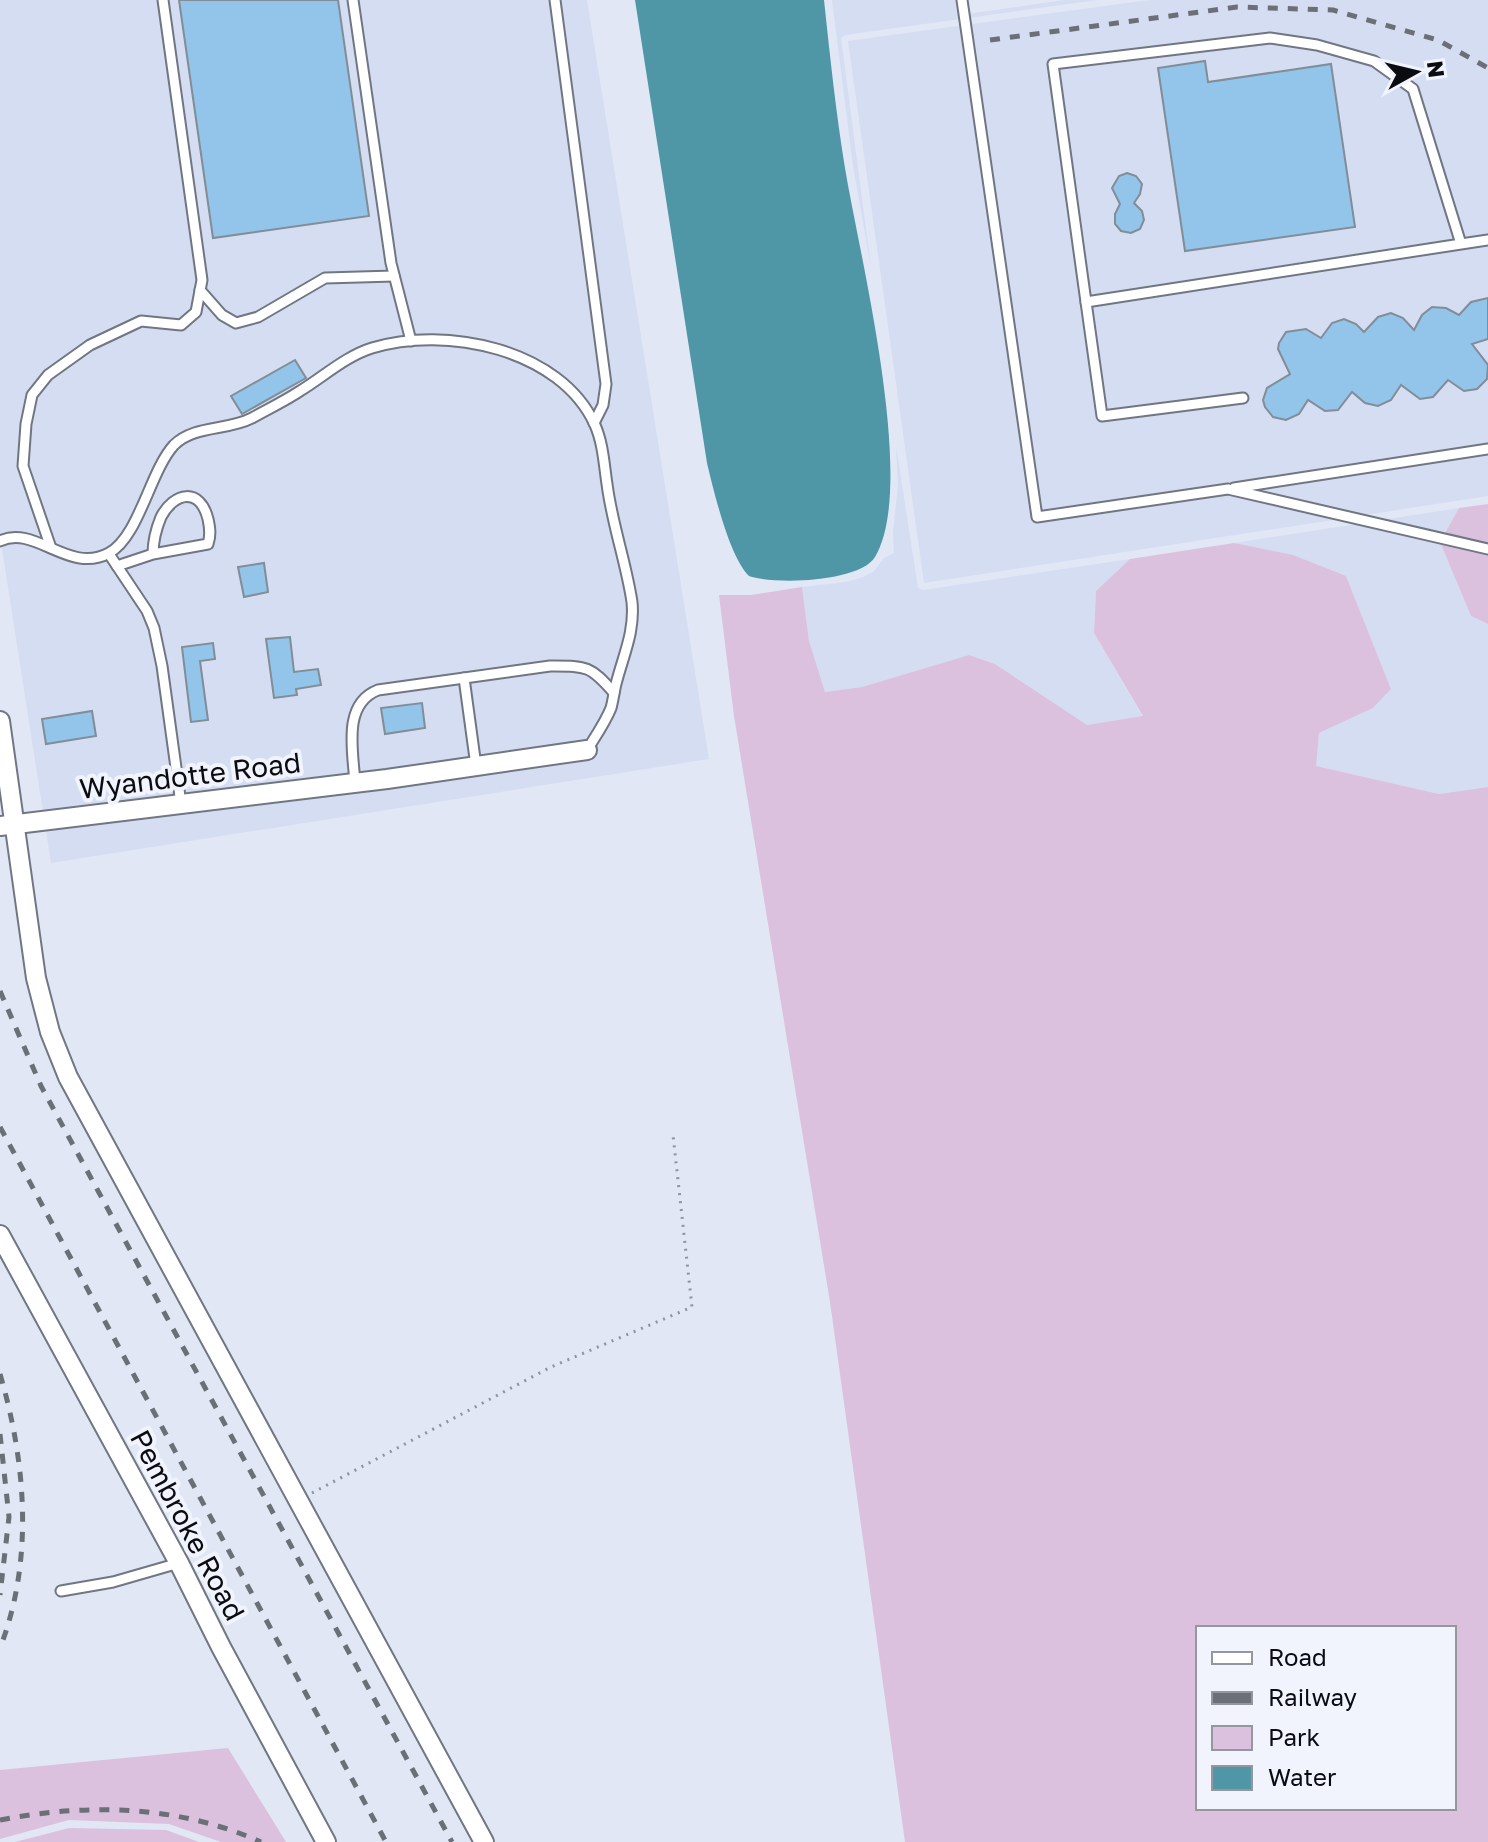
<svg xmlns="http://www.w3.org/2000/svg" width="1488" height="1842" viewBox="0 0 1488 1842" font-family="'Golos Text',sans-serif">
	<rect width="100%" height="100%" fill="#e1e7f5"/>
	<g fill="#d5ddf2">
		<path d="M0,0H587L709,759L51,863L0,536Z"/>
		<path d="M832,0H957L960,15L1064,0H1097L845,35L841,38L871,267L853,166Z"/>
		<path d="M1149,0H1488V496L924,583L848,41Z"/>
		<path d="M896,445L918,588L923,590L1130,559L1096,591L1094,633L1143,717L1086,725L995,664L969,655L862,687L825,692L809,641L802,587L846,582L863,577L874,571L884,558L894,553L893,532L898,485Z"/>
		<path d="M1459,508L1440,542L1471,616L1488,624V787L1439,794L1315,766L1319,733L1373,708L1391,689L1346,576L1234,543Z"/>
	</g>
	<g fill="#dbc1de" fill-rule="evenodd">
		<path d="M1488,504V624L1471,616L1440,542L1459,508Z"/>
		<path d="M1234,543L1293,555L1346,576L1391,689L1373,708L1319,733L1316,766L1439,794L1488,787V1842H905L830,1302L734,716L719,595H751L802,587L809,641L825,692L862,687L969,655L995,664L1087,725L1143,716L1094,633L1096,591L1130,559ZM1198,1628H1454V1808H1198Z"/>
		<path d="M228,1748L286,1842H221L169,1824L69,1820L0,1839V1770Z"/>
		<path d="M69,1828L166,1830L199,1842H15Z"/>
	</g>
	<path fill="#4f96a6" d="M635,0H824C830,56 836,113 845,168C859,254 918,485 875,557C860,582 775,585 749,576C729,556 714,492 707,463Z"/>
	<g fill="#93c4ea" stroke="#818d97" stroke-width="2">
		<path d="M179,0H338L369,216L213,238Z"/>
		<path d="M1205,61L1208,82L1331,64L1355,227L1185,251L1158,68Z"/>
		<path d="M1127,173L1136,176L1142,184L1140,194L1134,203L1142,211L1144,220L1140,229L1131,233L1121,231L1115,224V214L1120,204L1112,188L1119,176Z"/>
		<path d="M1488,298V339L1472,344L1488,365L1487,379L1477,389L1464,391L1448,380L1433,397L1420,399L1401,385L1391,400L1378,406L1365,403L1352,392L1338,410L1325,411L1308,400L1299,414L1286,420L1273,417L1265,407L1263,400L1267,388L1290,374L1278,349L1279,343L1286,332L1306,329L1321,338L1332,323L1344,319L1356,324L1364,332L1378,317L1391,313L1403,318L1414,330L1422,315L1432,307L1446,308L1459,315L1471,302Z"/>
		<path d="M295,360L306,378L242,414L231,396Z"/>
		<path d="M264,563L268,592L244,597L238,567Z"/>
		<path d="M290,637L294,672L318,669L321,685L296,689L297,695L274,698L266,639Z"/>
		<path d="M213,643L215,659L200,661L208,720L191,722L182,647Z"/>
		<path d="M422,703L425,728L385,734L381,708Z"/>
		<path d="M92,711L96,736L46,744L42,719Z"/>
	</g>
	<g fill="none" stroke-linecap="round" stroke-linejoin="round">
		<g stroke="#717683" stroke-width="13">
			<g id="lane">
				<path d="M353,0L391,263L411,341"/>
				<path d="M555,0L606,384L603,405L594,423"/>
				<path d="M962,0L1037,517L1228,489L1488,549"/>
				<path d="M1461,244L1413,89L1374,61L1317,45L1270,38L1053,64L1086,302L1461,244L1488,240"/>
				<path d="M200,290L222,315L236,323L258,317L325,278L394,276"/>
				<path d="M1086,302L1102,416L1243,398"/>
				<path d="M1234,488L1488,449"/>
				<path d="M0,541C35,524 69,575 109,553C139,537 150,471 174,445C194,425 227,431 252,418C268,409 285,401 300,391C323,377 346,356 372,348C445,325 561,349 595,425C603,443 604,464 607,484C612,524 626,562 632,602C635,632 623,656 616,684C614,692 613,701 611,708C605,723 595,737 587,750"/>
				<path d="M51,548L23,466L26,424L32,395L48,375L90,345L141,321L181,325L196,312L202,280L163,0"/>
				<path d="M109,554L147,611L154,628L162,666L181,804"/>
				<path d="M117,566L153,554L208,544C211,535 210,528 208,519C200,487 174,492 161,517C156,529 153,541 153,554"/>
				<path d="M464,678L476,766"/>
				<path d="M355,783C353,751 342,704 378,690L550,666C586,666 590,665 614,693"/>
				<path d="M61,1591L113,1582L179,1563"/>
			</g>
		</g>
		<g stroke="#717683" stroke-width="22">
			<g id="street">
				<path d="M0,721L36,978L50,1032L68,1077L484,1842"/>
				<path d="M0,826L387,779L587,750"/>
				<path d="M0,1235L179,1563L221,1647L326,1842"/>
			</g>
		</g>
		<path stroke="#90949f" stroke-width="3" stroke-dasharray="2 6" stroke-linecap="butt" d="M312,1493L551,1367L692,1307L673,1135"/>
		<use href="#lane" stroke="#fff" stroke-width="9"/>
		<use href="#street" stroke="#fff" stroke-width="18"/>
		<g stroke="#6b6f78" stroke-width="5" stroke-dasharray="10 10" stroke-linecap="butt">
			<path d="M990,40L1237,7L1333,10L1438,40L1488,68"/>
			<path d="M0,991L41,1086L452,1842"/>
			<path d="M0,1127L386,1842"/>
			<path d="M0,1374C26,1463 34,1560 0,1648"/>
			<path d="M0,1434L9,1517L0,1595"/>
			<path d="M0,1820C88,1803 178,1805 261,1842"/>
		</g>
	</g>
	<g text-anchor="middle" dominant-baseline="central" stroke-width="8" stroke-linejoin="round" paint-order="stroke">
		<g font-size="28" fill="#0b0c11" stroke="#f1f4fd">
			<text transform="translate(190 775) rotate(-7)">Wyandotte Road</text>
			<text transform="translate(188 1525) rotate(62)">Pembroke Road</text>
		</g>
	</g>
	<rect x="1196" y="1626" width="260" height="184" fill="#f1f4fd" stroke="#95979f" stroke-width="2"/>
	<rect x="1212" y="1652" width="40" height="12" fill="#ffffff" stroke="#95979f" stroke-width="2"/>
	<text x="1268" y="1666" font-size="24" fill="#0b0c11">Road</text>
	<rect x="1212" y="1692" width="40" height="12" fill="#6b6f78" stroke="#95979f" stroke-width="2"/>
	<text x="1268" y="1706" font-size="24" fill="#0b0c11">Railway</text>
	<rect x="1212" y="1726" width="40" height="24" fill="#dbc1de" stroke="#95979f" stroke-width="2"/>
	<text x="1268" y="1746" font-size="24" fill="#0b0c11">Park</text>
	<rect x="1212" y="1766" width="40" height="24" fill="#4f96a6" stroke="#95979f" stroke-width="2"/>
	<text x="1268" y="1786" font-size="24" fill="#0b0c11">Water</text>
	<g transform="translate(1416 72) rotate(82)" stroke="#f1f4fd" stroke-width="6" paint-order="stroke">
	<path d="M0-6L14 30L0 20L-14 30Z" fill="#0b0c11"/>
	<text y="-12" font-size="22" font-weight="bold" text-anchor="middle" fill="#0b0c11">N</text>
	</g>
</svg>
